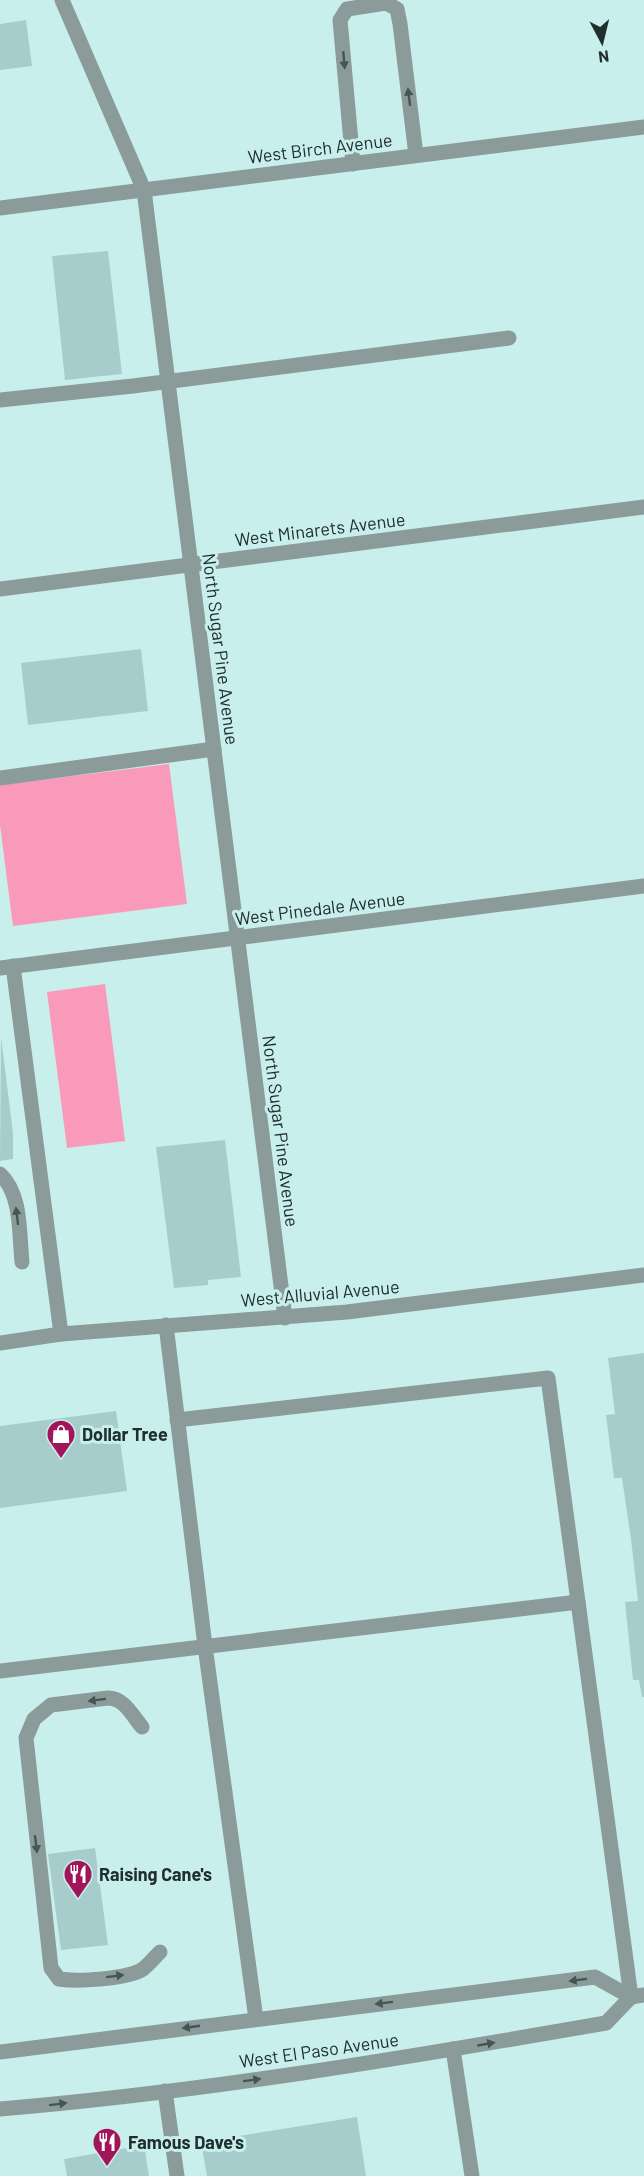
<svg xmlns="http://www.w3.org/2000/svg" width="644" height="2176" viewBox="0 0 644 2176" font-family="Barlow,sans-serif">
	<rect width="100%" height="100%" fill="#c8efec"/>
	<g fill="#fa9aba">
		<path d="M169,764L187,904L13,926L0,825V785Z"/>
		<path d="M105,984L125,1141L67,1148L47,992Z"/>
	</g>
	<g fill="#a6cdcb">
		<path d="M26,20L32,66L0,70V24Z"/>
		<path d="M108,251L122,374L65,380L52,256Z"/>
		<path d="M141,649L148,711L28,725L21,663Z"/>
		<path d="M1,1037L13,1133V1159L0,1161Z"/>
		<path d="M225,1140L241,1277L208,1280V1285L174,1288L156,1147Z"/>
		<path d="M644,1353V1697H642L639,1680H633L625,1602L638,1601L631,1539L622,1478H614L606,1415L615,1414L608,1358Z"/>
		<path d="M116,1411L127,1491L0,1508V1426Z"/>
		<path d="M95,1848L108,1945L61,1950L48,1854Z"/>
		<path d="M357,2117L366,2176H207L201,2142Z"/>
		<path d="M144,2145L149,2176H67L64,2159Z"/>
	</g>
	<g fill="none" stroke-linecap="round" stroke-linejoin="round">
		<g stroke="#8b9b9a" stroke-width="15">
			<path d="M62,0L144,190L285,1318"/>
			<path d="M353,164L340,20L347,9L386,3L397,9L400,24L416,155"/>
			<path d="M0,208L644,127"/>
			<path d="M0,400L133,386L509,338"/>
			<path d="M0,589L644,507"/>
			<path d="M0,778L214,749"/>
			<path d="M13,966L61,1334"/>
			<path d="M0,968L644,886"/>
			<path d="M0,1174C22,1194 19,1234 22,1262"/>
			<path d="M166,1325L205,1646L256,2019"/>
			<path d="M0,1343L61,1334L347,1312L644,1275"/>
			<path d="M177,1420L548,1378L631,1997"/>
			<path d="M0,1671L578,1602"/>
			<path d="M142,1727C132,1715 124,1698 108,1698L51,1705L34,1719L26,1738L51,1968L59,1979C77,1982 128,1979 143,1969C149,1964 154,1958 160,1952"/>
			<path d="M453,2049L472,2176"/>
			<path d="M0,2052L595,1977L631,1997L644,1995"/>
			<path d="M165,2091L177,2176"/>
			<path d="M0,2109C203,2092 405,2058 606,2023L631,1997"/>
		</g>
	</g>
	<defs><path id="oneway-solid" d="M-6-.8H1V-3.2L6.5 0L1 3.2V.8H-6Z" transform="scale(1.5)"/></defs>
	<g fill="#455554">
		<use href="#oneway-solid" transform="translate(344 60) rotate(85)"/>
		<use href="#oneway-solid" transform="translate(409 97) rotate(-97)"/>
		<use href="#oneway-solid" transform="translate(17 1216) rotate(-97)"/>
		<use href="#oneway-solid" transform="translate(97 1700) rotate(173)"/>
		<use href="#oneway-solid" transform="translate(36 1844) rotate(83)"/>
		<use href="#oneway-solid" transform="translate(115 1976) rotate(-7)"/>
		<use href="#oneway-solid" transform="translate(578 1980) rotate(173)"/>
		<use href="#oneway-solid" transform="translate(384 2003) rotate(173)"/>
		<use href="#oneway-solid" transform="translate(191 2027) rotate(172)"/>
		<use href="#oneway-solid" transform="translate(486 2044) rotate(-10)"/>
		<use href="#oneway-solid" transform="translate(252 2080) rotate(-7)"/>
		<use href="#oneway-solid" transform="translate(58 2104) rotate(-7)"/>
	</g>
	<defs>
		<g id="shop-pin" transform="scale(1.5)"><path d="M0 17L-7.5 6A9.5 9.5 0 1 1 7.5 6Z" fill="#a3155a" stroke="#c8efec"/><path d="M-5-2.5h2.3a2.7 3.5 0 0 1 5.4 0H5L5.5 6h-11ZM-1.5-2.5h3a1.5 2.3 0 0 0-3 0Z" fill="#fff"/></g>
		<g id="restaurant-pin" transform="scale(1.5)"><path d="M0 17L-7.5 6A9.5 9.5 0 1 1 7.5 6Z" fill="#a3155a" stroke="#c8efec"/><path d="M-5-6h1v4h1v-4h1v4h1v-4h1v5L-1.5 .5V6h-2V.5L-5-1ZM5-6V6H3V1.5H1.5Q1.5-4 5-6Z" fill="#fff"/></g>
	</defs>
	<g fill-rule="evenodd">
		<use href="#shop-pin" x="61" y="1434"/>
		<use href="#restaurant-pin" x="78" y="1874"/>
		<use href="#restaurant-pin" x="107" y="2142"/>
	</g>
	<g text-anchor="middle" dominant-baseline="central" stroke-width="6" stroke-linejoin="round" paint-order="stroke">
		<g font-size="18" fill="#202f2e" stroke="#c8efec">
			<text transform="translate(320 148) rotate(-7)">West Birch Avenue</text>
			<text transform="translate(320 529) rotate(-7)">West Minarets Avenue</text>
			<text transform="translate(221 649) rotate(83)">North Sugar Pine Avenue</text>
			<text transform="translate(320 908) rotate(-7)">West Pinedale Avenue</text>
			<text transform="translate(281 1131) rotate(83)">North Sugar Pine Avenue</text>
			<text transform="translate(320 1293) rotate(-5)">West Alluvial Avenue</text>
			<text transform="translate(319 2050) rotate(-8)">West El Paso Avenue</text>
		</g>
		<g font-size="18" font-weight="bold" fill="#202f2e" stroke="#c8efec" text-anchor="start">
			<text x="82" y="1434">Dollar Tree</text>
			<text x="99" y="1874">Raising Cane's</text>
			<text x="128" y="2142">Famous Dave's</text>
		</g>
	</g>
	<g transform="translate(602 42) rotate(173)" stroke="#c8efec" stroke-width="4.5" paint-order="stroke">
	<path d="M0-4.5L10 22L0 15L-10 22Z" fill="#202f2e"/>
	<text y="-9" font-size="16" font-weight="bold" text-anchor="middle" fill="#202f2e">N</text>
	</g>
</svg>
